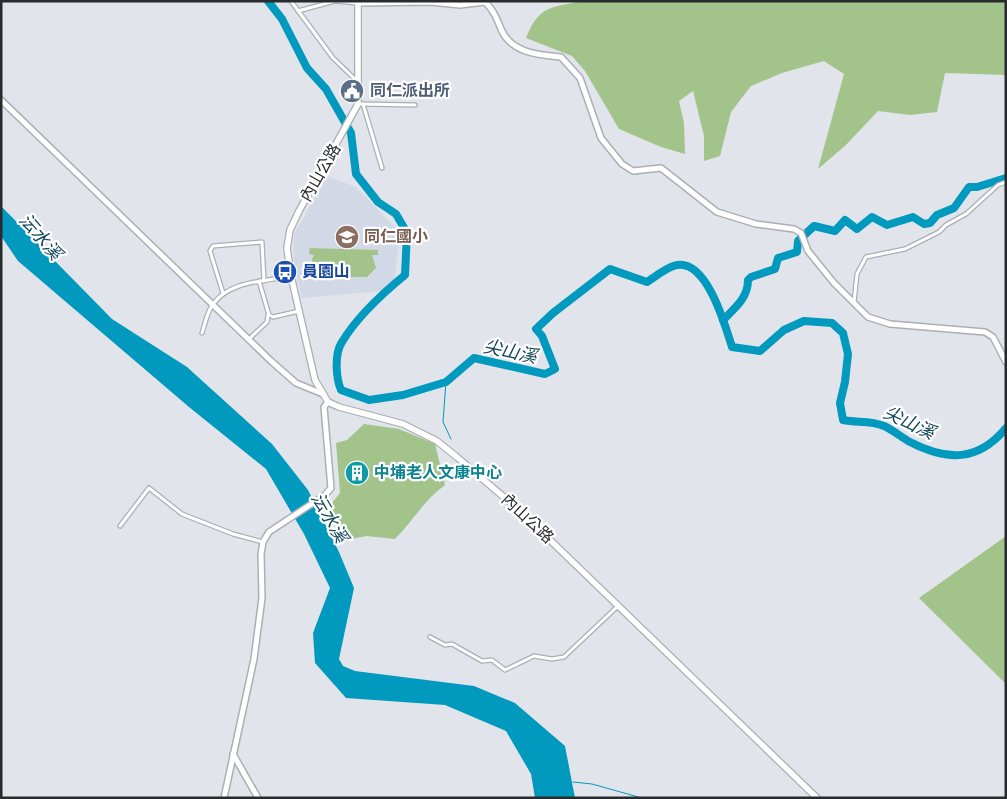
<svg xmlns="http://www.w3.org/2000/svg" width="1007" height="799" viewBox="0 0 1007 799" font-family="'Sofia Sans Condensed','Noto Sans TC',sans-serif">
	<rect width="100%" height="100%" fill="#e1e5eb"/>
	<path fill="#d2d8e5" d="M327,176L356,187L400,232L394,285L382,291L302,298L295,268L293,250L294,234Z"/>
	<g fill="#a2c48b">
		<path d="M582,1H1006V75L945,73L937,112L910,115L878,111L846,145L818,169L844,74L824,61L782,73L751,86L731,112L720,156L704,161V136L693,91L679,101L684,123L685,154L661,147L619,129L585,71L572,56L526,38C539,5 551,8 582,1Z"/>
		<path d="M310,248L378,250V255H372L376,268L367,277H318C312,269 309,264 314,255L309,254Z"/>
		<path d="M364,424L399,429L435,444L445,485C424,500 413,521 395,539L366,536L343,541L328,508L340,493L336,443L347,440Z"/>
		<path d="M1006,536V684L919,598Z"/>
	</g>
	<path fill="#0199be" d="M1,206L112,319L187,367L272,444L308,490L339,552L354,588L339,659L343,666L355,671L474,686L515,703L565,746L575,798H535L531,774L506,731L445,705L346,698L315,663L313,633L330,588L304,534L266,469L189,407L18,261L1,236Z"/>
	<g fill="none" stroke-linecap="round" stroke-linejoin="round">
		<g stroke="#0199be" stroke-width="1">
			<path d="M446,382L443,422L451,439"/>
			<path d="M573,782L592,784L642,798"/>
		</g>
		<g stroke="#0199be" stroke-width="8">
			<path d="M268,1L282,19L307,68L326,89L351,133L356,174L378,202L396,214L407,233L405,275C383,293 357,317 342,342C334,354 336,378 341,390L369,400L403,395L446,382L474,358L545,374L555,369L542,336L536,329L553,313L610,269L647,282C655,277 668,266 677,265C707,260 725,325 732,347L760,351L784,330L804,321L832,323L843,333L848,354L845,382L840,403L843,420C857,423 870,420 884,426C893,430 901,437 910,442C947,461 978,462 1006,428"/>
			<path d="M723,320C735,308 748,298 748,280L751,277L775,269L778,258L797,252L798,241L814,226L835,231L845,220L857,229L872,217L887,225L913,217L924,224L930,223L937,215L954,208L969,187H977L1006,178"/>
		</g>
		<g stroke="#abafb5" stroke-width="5.5">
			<g id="street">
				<path d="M291,1L333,58L358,82"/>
				<path d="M298,11L335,1L357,3"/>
				<path d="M361,104L415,105"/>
				<path d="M363,104L382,168"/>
				<path d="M259,281L269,315L273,317L299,311"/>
				<path d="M223,293L210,251L213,246L262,242L264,281"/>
				<path d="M854,302L857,274L866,257L905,249L939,232L946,225L966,214L998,185L1006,182"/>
				<path d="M202,333C205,324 207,312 213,304C231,280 264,282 291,276"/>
				<path d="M249,339L267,322L268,315"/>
				<path d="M120,526L149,488L182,514L233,534L263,542"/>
				<path d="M430,637L445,645L452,644L482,661L492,660L505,670L534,656L552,659L564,657L618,606"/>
			</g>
		</g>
		<g stroke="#abafb5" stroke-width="8">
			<g id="secondary">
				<path d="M358,3L430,2L460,5L485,2C493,9 497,19 501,29C511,53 538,55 561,57L580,78L601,138L622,164L633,171L661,168L717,212L756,224L794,229L801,233L808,251L834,283L868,317L890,324L985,332L993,337L1006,362"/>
				<path d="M1,100L271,361L296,383L323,394"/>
				<path d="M233,754L258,798"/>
				<path d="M224,798L254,659L262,598L261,554L263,542L269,532L325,495L331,488L324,407L328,402"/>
			</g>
		</g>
		<g stroke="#abafb5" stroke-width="8">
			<path id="primary" d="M358,1V104L299,211L290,230L287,248L291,276L315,380L328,402L339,407L403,424L437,441L458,458L519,510L817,798"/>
		</g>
		<use href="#street" stroke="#fff" stroke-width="3"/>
		<use href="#secondary" stroke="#fff" stroke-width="5"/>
		<use href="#primary" stroke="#fff" stroke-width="5.5"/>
	</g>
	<defs>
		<g id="civic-disc" transform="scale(1.25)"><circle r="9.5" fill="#5c6f8a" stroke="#fff"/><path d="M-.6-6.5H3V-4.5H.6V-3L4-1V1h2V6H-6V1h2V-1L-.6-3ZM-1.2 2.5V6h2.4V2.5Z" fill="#fff"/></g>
		<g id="school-disc" transform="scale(1.25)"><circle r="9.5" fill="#8d6e63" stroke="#fff"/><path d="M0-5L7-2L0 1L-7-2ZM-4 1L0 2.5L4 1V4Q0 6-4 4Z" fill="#fff"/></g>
		<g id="bus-disc" transform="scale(1.25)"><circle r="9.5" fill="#1a4fb4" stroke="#fff"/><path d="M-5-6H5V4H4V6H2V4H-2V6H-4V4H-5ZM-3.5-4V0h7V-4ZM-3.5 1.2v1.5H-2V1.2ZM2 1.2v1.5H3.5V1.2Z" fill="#fff"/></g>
		<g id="building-disc" transform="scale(1.25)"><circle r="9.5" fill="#0f9aa8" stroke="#fff"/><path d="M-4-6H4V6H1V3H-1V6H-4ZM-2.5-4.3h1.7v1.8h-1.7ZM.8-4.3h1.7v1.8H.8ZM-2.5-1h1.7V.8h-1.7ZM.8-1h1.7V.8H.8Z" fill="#fff"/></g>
	</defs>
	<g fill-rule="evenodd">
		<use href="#civic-disc" x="352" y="91"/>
		<use href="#school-disc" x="347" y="237"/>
		<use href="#bus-disc" x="285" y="272"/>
		<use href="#building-disc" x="357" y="473"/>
	</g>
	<g text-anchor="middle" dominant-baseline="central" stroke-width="4.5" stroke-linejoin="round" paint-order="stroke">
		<g font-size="16" font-weight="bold" fill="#4e5e75" stroke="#fff" text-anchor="start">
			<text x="370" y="91">同仁派出所</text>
		</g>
		<g font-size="16" fill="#292a2d" stroke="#fff">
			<text transform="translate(321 173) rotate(-60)">內山公路</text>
			<text transform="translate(527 519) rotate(43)">內山公路</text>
		</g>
		<g font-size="16" font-weight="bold" fill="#785e54" stroke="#fff" text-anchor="start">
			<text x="364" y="237">同仁國小</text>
		</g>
		<g font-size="16" font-weight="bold" fill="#164399" stroke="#fff" text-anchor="start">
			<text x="302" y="272">員園山</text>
		</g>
		<g font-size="16" font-weight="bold" fill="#0d838f" stroke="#fff" text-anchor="start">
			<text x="374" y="473">中埔老人文康中心</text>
		</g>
		<g font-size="18" font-style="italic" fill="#114555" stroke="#fff">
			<text transform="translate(40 237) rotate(49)">沄水溪</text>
			<text transform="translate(510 352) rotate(12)">尖山溪</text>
			<text transform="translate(909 423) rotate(25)">尖山溪</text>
			<text transform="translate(329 518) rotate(60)">沄水溪</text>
		</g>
	</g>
	<rect width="1007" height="799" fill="none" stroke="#292a2d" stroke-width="5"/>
</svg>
